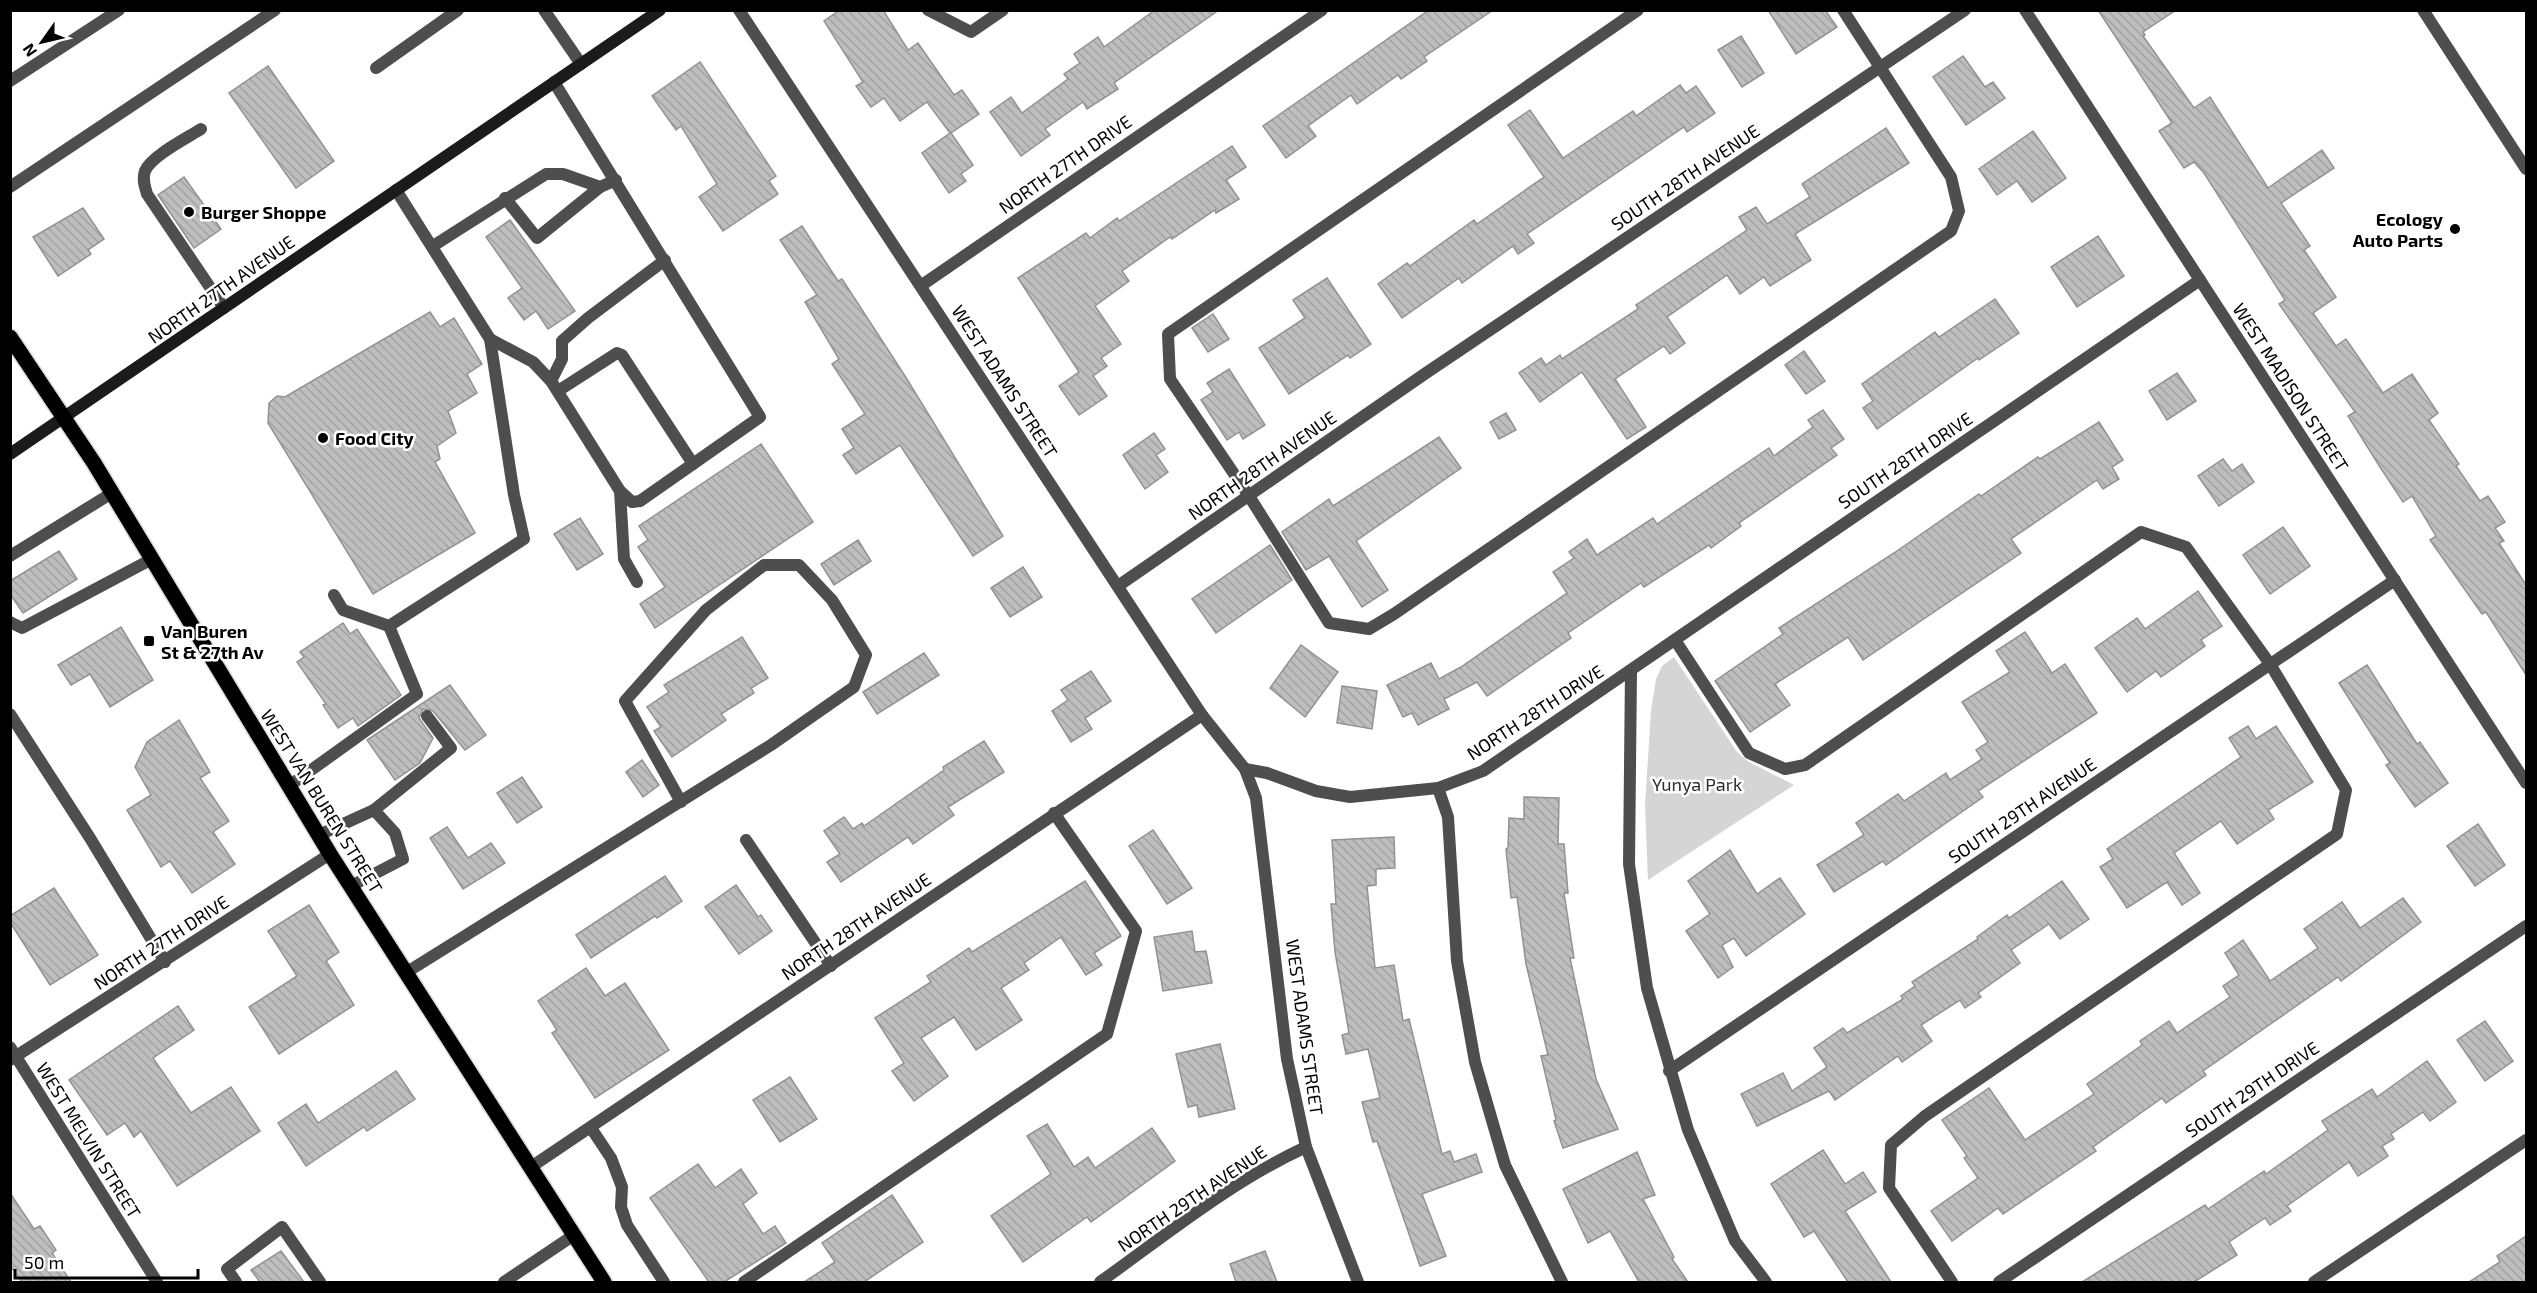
<svg xmlns="http://www.w3.org/2000/svg" width="2537" height="1293" viewBox="0 0 2537 1293" font-family="'Exo 2',sans-serif">
	<defs>
		<pattern id="building-back-hatch" width="6" height="6" patternUnits="userSpaceOnUse" patternTransform="scale(1.5)"><rect width="6" height="6" fill="#bebebe"/><path d="M-1 5l2 2M0 0l6 6M5-1l2 2" fill="none" stroke="#a2a2a2"/></pattern>
	</defs>
	<rect width="100%" height="100%" fill="#fff"/>
	<path fill="#d5d5d5" d="M1674,657L1737,752L1749,762L1794,785L1648,880L1645,806L1651,711L1656,679L1662,666Z"/>
	<g fill="url(#building-back-hatch)" stroke="#929292" stroke-width="1.5">
		<path d="M840,10H883L908,50L918,43L954,95L962,90L979,114L951,133L973,165L961,174L966,181L949,193L922,153L950,133L927,102L900,121L884,98L871,107L856,86L863,82L824,21Z"/>
		<path d="M1155,10H1219L1114,83L1118,89L1087,109L1083,102L1045,129L1050,135L1021,156L990,112L1011,97L1022,113L1068,79L1064,74L1080,63L1074,54L1098,37L1104,47Z"/>
		<path d="M1429,10H1493L1424,57L1427,61L1401,79L1398,75L1357,104L1351,95L1308,126L1316,136L1286,158L1263,126Z"/>
		<path d="M1768,10H1825L1837,27L1796,54Z"/>
		<path d="M2098,10H2176L2143,32L2145,35L2143,36L2194,108L2210,97L2268,188L2322,150L2334,168L2281,203L2310,246L2304,250L2336,297L2313,313L2336,346L2346,339L2383,393L2412,374L2438,413L2429,420L2459,464L2456,466L2480,501L2488,496L2505,522L2495,528L2504,541L2499,543L2526,585V675L2486,612L2482,614L2430,540L2436,536L2412,496L2403,502L2380,467L2348,416L2355,412L2279,304L2285,300L2204,173L2194,162L2184,168L2159,131L2172,123Z"/>
		<path d="M1741,36L1764,73L1742,87L1718,50Z"/>
		<path d="M1963,56L1985,87L1993,82L2005,98L1966,125L1933,77Z"/>
		<path d="M700,62L776,176L769,181L778,194L723,231L699,197L717,184L681,126L676,130L652,96Z"/>
		<path d="M268,66L334,161L296,188L229,93Z"/>
		<path d="M1680,85L1686,93L1696,86L1715,113L1687,132L1684,127L1527,234L1534,243L1518,254L1513,246L1462,283L1459,278L1402,318L1378,284L1407,263L1410,266L1474,220L1477,224L1544,177L1508,125L1530,110L1563,158L1633,111L1636,116Z"/>
		<path d="M1886,128L1909,163L1795,234L1811,260L1770,286L1764,277L1740,294L1727,275L1667,317L1685,343L1670,354L1664,346L1615,379L1646,427L1627,439L1582,372L1540,402L1519,373L1541,358L1546,365L1560,355L1562,359L1638,309L1636,305L1747,230L1739,217L1756,207L1767,224L1810,197L1802,184Z"/>
		<path d="M2033,131L2066,178L2032,202L2017,181L1997,195L1979,169Z"/>
		<path d="M1232,146L1246,167L1226,180L1239,199L1216,213L1215,210L1172,239L1170,237L1122,271L1129,281L1095,306L1121,344L1101,358L1107,366L1093,376L1107,396L1079,415L1059,386L1079,372L1018,278L1086,233L1090,238L1117,218L1119,221Z"/>
		<path d="M184,177L221,229L194,248L158,195Z"/>
		<path d="M83,208L104,239L88,250L91,254L58,276L33,237Z"/>
		<path d="M510,220L575,311L548,329L536,311L524,320L508,298L522,288L486,237Z"/>
		<path d="M802,226L838,281L842,279L905,376L1003,536L973,556L900,445L856,474L843,455L854,448L842,429L865,414L832,364L839,359L805,302L817,295L780,240Z"/>
		<path d="M2098,236L2124,276L2077,307L2051,267Z"/>
		<path d="M1327,278L1371,344L1350,358L1348,355L1289,394L1259,348L1305,318L1293,300Z"/>
		<path d="M1995,299L2019,333L1979,360L1978,358L1877,429L1863,408L1873,401L1862,384L1935,332L1939,337Z"/>
		<path d="M430,312L440,327L454,318L482,364L467,374L477,393L448,411L456,433L437,446L440,459L435,462L475,533L373,594L268,423L269,403L277,396L285,397Z"/>
		<path d="M1213,314L1229,339L1208,352L1192,328Z"/>
		<path d="M1804,351L1825,381L1806,394L1785,365Z"/>
		<path d="M1229,369L1265,425L1243,439L1239,432L1227,440L1201,400L1213,392L1207,383Z"/>
		<path d="M2177,373L2196,401L2167,420L2149,391Z"/>
		<path d="M1823,410L1844,439L1831,448L1837,455L1739,523L1741,526L1711,548L1709,545L1644,587L1641,583L1568,633L1571,638L1487,696L1477,682L1444,699L1449,709L1418,725L1412,713L1403,717L1387,685L1431,663L1439,679L1461,667L1567,593L1553,572L1574,558L1569,552L1587,539L1597,555L1653,518L1657,524L1769,448L1774,456L1813,427L1808,420Z"/>
		<path d="M1506,413L1516,430L1499,439L1490,422Z"/>
		<path d="M2099,422L2123,460L2112,467L2119,479L2103,489L2097,480L2011,539L2021,553L1863,660L1848,637L1775,684L1790,705L1750,732L1715,681L1783,634L1779,628L1894,553L1979,494L1981,496L2038,457L2040,459Z"/>
		<path d="M1154,433L1165,449L1156,455L1168,472L1145,489L1123,455Z"/>
		<path d="M1439,437L1461,468L1356,541L1388,590L1362,607L1329,556L1306,570L1282,532L1329,499L1333,506Z"/>
		<path d="M761,444L813,522L655,628L640,604L665,587L638,547L648,540L639,526Z"/>
		<path d="M2223,459L2232,471L2242,464L2254,482L2219,506L2198,476Z"/>
		<path d="M580,518L603,554L577,570L554,534Z"/>
		<path d="M2283,527L2310,566L2270,594L2243,555Z"/>
		<path d="M858,540L871,561L834,585L821,564Z"/>
		<path d="M1270,545L1292,580L1216,633L1192,599Z"/>
		<path d="M59,551L77,579L23,613L10,594V581Z"/>
		<path d="M1023,567L1042,597L1010,617L991,588Z"/>
		<path d="M2198,591L2222,626L2201,640L2205,646L2161,677L2156,671L2127,692L2095,648L2137,618L2145,629Z"/>
		<path d="M343,623L350,634L357,629L401,695L358,726L353,718L338,728L323,705L326,704L297,662L304,657L300,652Z"/>
		<path d="M121,627L153,680L110,707L90,674L71,685L58,665Z"/>
		<path d="M2025,632L2052,673L2065,664L2097,713L1978,791L1983,797L1886,865L1883,861L1834,892L1817,865L1864,835L1856,823L1898,794L1904,801L1946,773L1950,780L1982,759L1976,750L1988,742L1962,702L2010,672L1996,651Z"/>
		<path d="M742,637L768,678L751,688L754,693L721,714L726,720L672,757L654,731L661,727L647,707L669,692L664,685Z"/>
		<path d="M1301,645L1338,672L1305,717L1270,688Z"/>
		<path d="M924,653L939,675L877,714L863,692Z"/>
		<path d="M2367,665L2417,744L2420,742L2448,783L2415,807L2386,765L2390,763L2339,683Z"/>
		<path d="M1091,671L1111,701L1085,718L1092,729L1071,742L1052,711L1068,700L1061,690Z"/>
		<path d="M450,685L486,735L465,750L433,711L423,709L419,718L433,738L420,763L395,780L367,740Z"/>
		<path d="M1342,686L1377,691L1372,729L1337,723Z"/>
		<path d="M179,720L210,772L200,778L229,821L213,832L235,864L192,893L170,861L161,867L127,810L151,795L135,767L147,742Z"/>
		<path d="M2248,726L2256,739L2276,726L2313,782L2268,810L2274,819L2237,844L2221,821L2174,853L2200,893L2182,905L2167,882L2127,908L2100,867L2113,859L2107,849L2241,757L2229,738Z"/>
		<path d="M984,741L1004,772L948,807L954,815L913,844L908,837L841,882L827,862L840,854L824,831L844,817L853,829L862,823L864,826L944,770L943,767Z"/>
		<path d="M642,760L659,785L643,797L626,772Z"/>
		<path d="M522,777L542,807L517,823L497,793Z"/>
		<path d="M1524,797L1559,798L1558,844H1564L1568,893H1564L1574,958H1570L1596,1079L1618,1129L1563,1148L1554,1121L1556,1120L1541,1056L1548,1055L1526,964L1517,897L1511,898L1506,849L1508,848L1509,818L1524,819Z"/>
		<path d="M2478,824L2505,865L2475,886L2447,846Z"/>
		<path d="M447,827L468,858L491,843L505,863L463,889L430,838Z"/>
		<path d="M1153,830L1192,888L1167,904L1129,846Z"/>
		<path d="M1394,837L1395,868L1376,869V885L1367,886L1375,968L1394,965L1403,1021L1409,1019L1442,1154L1450,1151L1454,1162L1476,1154L1482,1172L1422,1194L1446,1256L1420,1266L1377,1141L1373,1142L1362,1102L1380,1098L1368,1049L1346,1054L1342,1035L1349,1033L1335,952L1331,904H1336L1332,840Z"/>
		<path d="M1730,850L1757,894L1780,878L1805,914L1746,956L1734,938L1722,945L1733,967L1718,978L1686,931L1710,914L1688,881Z"/>
		<path d="M665,876L682,901L657,918L655,916L591,958L576,935Z"/>
		<path d="M1085,881L1121,936L1094,953L1102,965L1086,975L1061,937L1024,963L1029,970L1001,988L1022,1020L976,1050L954,1017L921,1038L948,1076L914,1101L892,1071L904,1063L875,1018L931,982L927,976L969,948L972,952Z"/>
		<path d="M2062,881L2089,919L2060,939L2049,924L2011,950L2020,963L1978,993L1981,997L1965,1008L1960,1000L1921,1025L1932,1041L1902,1062L1898,1056L1835,1100L1829,1091L1757,1126L1741,1094L1783,1073L1792,1091L1827,1067L1814,1048L1843,1028L1847,1033L1903,999L1901,996L1915,986L1912,982L1978,939L1977,937L2007,915L2009,918Z"/>
		<path d="M736,885L758,917L761,915L772,931L739,954L705,907Z"/>
		<path d="M54,888L98,955L50,985L10,922V916Z"/>
		<path d="M2403,898L2421,922L2341,981L2338,977L2203,1071L2206,1075L2166,1103L2162,1098L2093,1147L2096,1151L2003,1214L1998,1208L1952,1241L1931,1211L1978,1178L1964,1158L1967,1156L1942,1120L1989,1088L2025,1140L2094,1094L2087,1084L2142,1045L2140,1041L2169,1021L2177,1033L2230,997L2223,986L2239,975L2225,953L2243,940L2270,981L2318,948L2304,929L2342,902L2360,928Z"/>
		<path d="M309,905L339,952L326,961L354,1005L279,1054L249,1007L297,976L268,931Z"/>
		<path d="M1192,931L1195,952L1206,951L1212,983L1163,991L1154,937Z"/>
		<path d="M586,968L605,996L625,983L669,1050L595,1098L552,1033L557,1030L538,1001Z"/>
		<path d="M178,1006L194,1030L153,1058L191,1113L231,1087L260,1131L177,1186L141,1131L134,1137L125,1123L107,1135L69,1080Z"/>
		<path d="M2485,1021L2513,1061L2485,1081L2457,1040Z"/>
		<path d="M1220,1044L1235,1109L1199,1117L1197,1105L1188,1107L1176,1054Z"/>
		<path d="M2427,1061L2456,1102L2430,1121L2423,1112L2391,1134L2394,1139L2382,1146L2388,1156L2358,1176L2349,1162L2287,1206L2291,1211L2270,1225L2265,1218L2229,1242L2237,1255L2194,1282H2082L2205,1205L2208,1209L2264,1171L2266,1174L2328,1130L2322,1121L2372,1089L2377,1097Z"/>
		<path d="M396,1071L415,1099L367,1131L364,1127L306,1166L278,1123L306,1104L318,1123Z"/>
		<path d="M790,1077L817,1119L780,1142L753,1100Z"/>
		<path d="M1047,1124L1074,1167L1088,1157L1095,1168L1152,1128L1175,1161L1091,1222L1087,1217L1023,1262L991,1216L1051,1174L1027,1136Z"/>
		<path d="M1823,1150L1845,1184L1863,1172L1876,1192L1845,1211L1891,1282H1848L1814,1231L1804,1237L1771,1184Z"/>
		<path d="M1637,1152L1655,1195L1643,1199L1674,1257L1672,1259L1688,1282H1639L1610,1231L1588,1243L1563,1189Z"/>
		<path d="M698,1164L715,1188L741,1169L757,1193L743,1204L763,1234L775,1226L786,1243L724,1282H709L650,1198Z"/>
		<path d="M10,1193L34,1229L40,1226L56,1250L52,1253L71,1282H22L10,1265Z"/>
		<path d="M892,1195L923,1242L864,1282H804L835,1262L822,1243Z"/>
		<path d="M2526,1236V1282H2469L2500,1262L2497,1256Z"/>
		<path d="M281,1251L304,1282H260L251,1270Z"/>
		<path d="M1265,1251L1277,1282H1236L1230,1264Z"/>
	</g>
	<g fill="none" stroke-linecap="round" stroke-linejoin="round">
		<g stroke="#dbdbdb" stroke-width="18">
			<path id="primary" d="M10,337L94,463L330,854L604,1282"/>
		</g>
		<g stroke="#4e4e4e" stroke-width="12">
			<path d="M544,10L581,64"/>
			<path d="M928,10L971,32L1003,10"/>
			<path d="M1638,10L1168,334L1170,379L1249,496L1329,623L1369,629L1394,614L1951,231L1959,211L1951,177L1843,10"/>
			<path d="M2423,10L2526,169"/>
			<path d="M376,68L458,10"/>
			<path d="M10,81L119,10"/>
			<path d="M201,129C187,138 151,156 145,171C142,179 145,187 147,194L224,308"/>
			<path d="M10,187L275,10"/>
			<path d="M505,198L537,238L600,187"/>
			<path d="M433,246L546,174H563L600,187L616,180"/>
			<path d="M490,339L533,362L551,381L620,491L632,502L640,501L760,417L554,82"/>
			<path d="M551,381L562,359V341L588,318L665,260"/>
			<path d="M558,391L617,353L622,355L693,464"/>
			<path d="M620,491L624,559L637,582"/>
			<path d="M10,556L112,493"/>
			<path d="M334,595L343,610L389,626L524,539L514,495L490,339L396,190"/>
			<path d="M10,622L22,628L152,559"/>
			<path d="M1675,640L1749,753L1785,769L1805,765L2141,532L2186,547L2270,664L2346,790L2337,834L1925,1116L1891,1145L1889,1188L1952,1282"/>
			<path d="M10,714L90,838L165,962"/>
			<path d="M289,786L417,694L389,626"/>
			<path d="M1438,788L1448,817L1457,961L1475,1062L1505,1165L1562,1282"/>
			<path d="M374,810L451,748L427,716"/>
			<path d="M319,835L374,810L395,833L403,859L351,886"/>
			<path d="M746,840L831,966"/>
			<path d="M407,972L771,745L854,687L866,655L832,600L799,565H764L706,610L625,701L681,802"/>
			<path d="M591,1128L611,1158L622,1187L621,1207L627,1225L664,1282"/>
			<path d="M236,1282L227,1269L282,1227L320,1282"/>
			<path d="M744,1282L1107,1034L1136,931L1054,813"/>
			<path d="M2314,1282L2526,1140"/>
		</g>
		<g stroke="#4e4e4e" stroke-width="12">
			<path d="M739,10L1202,715L1245,769L1256,798L1287,1059L1296,1100L1306,1147L1358,1282"/>
			<path d="M2025,10L2526,783"/>
			<path d="M922,285L1322,10"/>
			<path d="M1118,586L1426,373L1965,10"/>
			<path d="M1631,671L1629,864L1647,988L1688,1130L1735,1241L1766,1282"/>
			<path d="M1245,769L1267,773L1316,791L1350,797L1438,788L1483,771L2200,280"/>
			<path d="M10,1047L157,1282"/>
			<path d="M10,1060L330,854"/>
			<path d="M1669,1071L2395,580"/>
			<path d="M531,1167L1202,715"/>
			<path d="M504,1282L574,1235"/>
			<path d="M1100,1282C1166,1235 1232,1181 1306,1147"/>
			<path d="M1999,1282L2526,926"/>
		</g>
		<path stroke="#1b1b1b" stroke-width="12" d="M10,454L660,10"/>
		<use href="#primary" stroke="#000" stroke-width="15"/>
	</g>
	<g fill="#000" stroke="#fff" stroke-width="2">
		<circle cx="189" cy="212" r="6"/>
		<circle cx="2455" cy="229" r="6"/>
		<circle cx="323" cy="438" r="6"/>
		<rect x="143" y="635" width="12" height="12" rx="3"/>
	</g>
	<g text-anchor="middle" dominant-baseline="central" stroke-width="5" stroke-linejoin="round" paint-order="stroke">
		<g font-size="18" fill="#000" stroke="#fff">
			<text transform="translate(1065 164) rotate(-35)">NORTH 27TH DRIVE</text>
			<text transform="translate(1685 177) rotate(-34)">SOUTH 28TH AVENUE</text>
			<text transform="translate(221 289) rotate(-35)">NORTH 27TH AVENUE</text>
			<text transform="translate(1005 381) rotate(57)">WEST ADAMS STREET</text>
			<text transform="translate(2291 387) rotate(57)">WEST MADISON STREET</text>
			<text transform="translate(1905 460) rotate(-34)">SOUTH 28TH DRIVE</text>
			<text transform="translate(1262 465) rotate(-35)">NORTH 28TH AVENUE</text>
			<text transform="translate(1535 712) rotate(-33)">NORTH 28TH DRIVE</text>
			<text transform="translate(322 801) rotate(58)">WEST VAN BUREN STREET</text>
			<text transform="translate(2022 810) rotate(-34)">SOUTH 29TH AVENUE</text>
			<text transform="translate(856 926) rotate(-34)">NORTH 28TH AVENUE</text>
			<text transform="translate(161 942) rotate(-33)">NORTH 27TH DRIVE</text>
			<text transform="translate(1305 1027) rotate(82)">WEST ADAMS STREET</text>
			<text transform="translate(2252 1089) rotate(-34)">SOUTH 29TH DRIVE</text>
			<text transform="translate(89 1140) rotate(58)">WEST MELVIN STREET</text>
			<text transform="translate(1192 1198) rotate(-34)">NORTH 29TH AVENUE</text>
		</g>
		<g font-size="18" font-weight="bold" fill="#000" stroke="#fff" text-anchor="start">
			<text x="201" y="212">Burger Shoppe</text>
			<text x="2443" y="219" text-anchor="end">Ecology<tspan x="2443" dy="21">Auto Parts</tspan></text>
			<text x="335" y="438">Food City</text>
			<text x="161" y="631">Van Buren<tspan x="161" dy="21">St &amp; 27th Av</tspan></text>
		</g>
		<g font-size="18" fill="#2c2c2c" stroke="#fff">
			<text x="1697" y="784">Yunya Park</text>
		</g>
	</g>
	<rect width="2537" height="1293" fill="none" stroke="#000000" stroke-width="24"/>
	<g transform="translate(42 42) rotate(236)" stroke="#ffffff" stroke-width="4.5" paint-order="stroke">
	<path d="M0-4.5L10 22L0 15L-10 22Z" fill="#000000"/>
	<text y="-9" font-size="16" font-weight="bold" text-anchor="middle" fill="#000000">N</text>
	</g>
	<path d="M15 1269v9h183v-9" fill="none" stroke="#000000" stroke-width="3"/>
	<text x="24" y="1269" font-size="18" fill="#000000" stroke="#ffffff" stroke-width="4.5" paint-order="stroke">50 m</text>
</svg>
